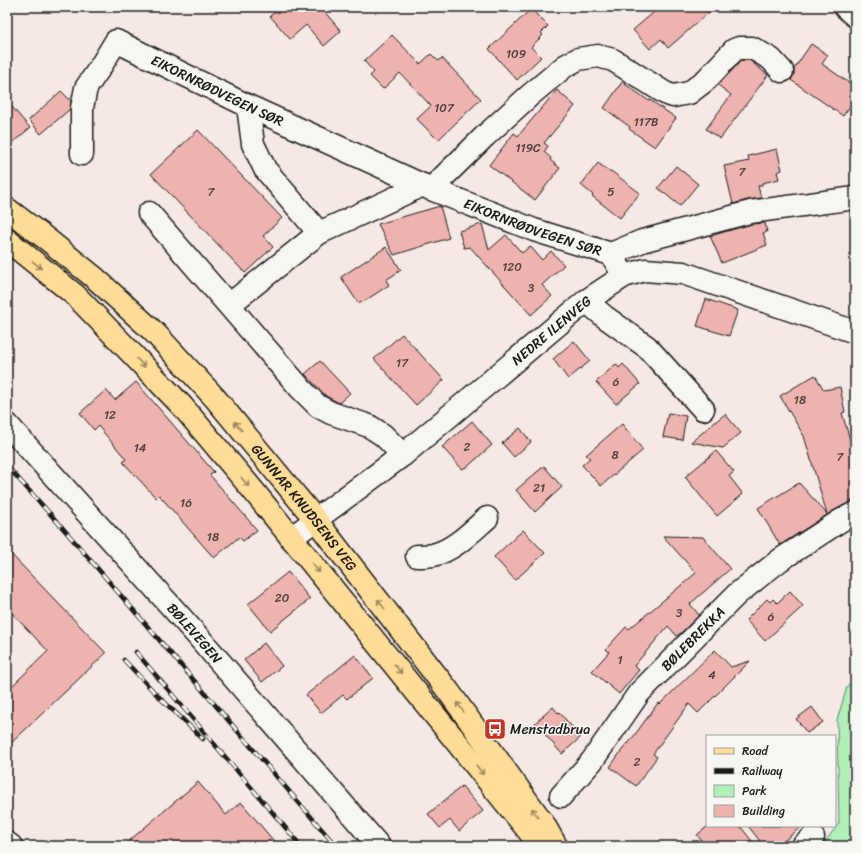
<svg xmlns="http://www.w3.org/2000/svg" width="862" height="853" viewBox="0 0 862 853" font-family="Sriracha,sans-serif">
	<rect width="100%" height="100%" fill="#f5e9e5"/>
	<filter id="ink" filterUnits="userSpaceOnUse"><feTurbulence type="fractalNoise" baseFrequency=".025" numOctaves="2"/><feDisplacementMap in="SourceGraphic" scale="8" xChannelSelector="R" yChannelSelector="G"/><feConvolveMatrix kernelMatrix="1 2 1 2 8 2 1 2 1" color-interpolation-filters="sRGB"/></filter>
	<g filter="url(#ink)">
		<path fill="#aff0b9" stroke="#66866a" d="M855,674V846H822L839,823L837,720L847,687Z"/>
		<g fill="#efb3af" stroke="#1c1c1c">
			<path d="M281,7H327L323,10L341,31L324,46L306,25L290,39L270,16Z"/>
			<path d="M660,7H715L668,48L661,39L650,49L633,30Z"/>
			<path d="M531,9L548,26L541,33L543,35L531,47L541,57L517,80L489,49Z"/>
			<path d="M392,35L420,64L431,54L438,61L442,58L481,99L438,140L417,119L431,106L400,73L383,89L370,76L374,72L364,61Z"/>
			<path d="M811,44L828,55L822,64L855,87V99L843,116L791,80L794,75V69Z"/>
			<path d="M749,60L768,75L720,139L706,129L731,95L718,85L741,61Z"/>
			<path d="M622,82L649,101L650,100L676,118L655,147L629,129L630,127L604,108Z"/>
			<path d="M557,90L575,106L544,143L548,146L544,152L551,158L550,160L560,168L535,200L489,165L514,133L518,136Z"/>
			<path d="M61,91L71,101L70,109L41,134L29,120Z"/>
			<path d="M7,101L30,128L7,147Z"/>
			<path d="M198,130L282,218L263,236L273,247L245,273L151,174Z"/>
			<path d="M777,149L782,170L777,172L779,179L762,183V185L758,186L761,198L747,200L733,204L724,166L749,161L748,156Z"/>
			<path d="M598,163L610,172L611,171L640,193L620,218L592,196L593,195L581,185Z"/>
			<path d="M676,166L698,184L680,206L658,188Z"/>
			<path d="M440,206L449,238L394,255L378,224Z"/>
			<path d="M765,223L767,232L763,233L767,245L722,263L710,236L752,224Z"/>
			<path d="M482,224L489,250L506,235L522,253L530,246L542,260L551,251L564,265L542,285L552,296L531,315L470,247L464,248L459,231Z"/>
			<path d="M386,247L401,270L386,280L389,285L363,302L362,301L358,303L341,277Z"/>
			<path d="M706,299L738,310L729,336L697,326Z"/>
			<path d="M402,334L444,380L416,405L374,359Z"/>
			<path d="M574,341L590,361L568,379L553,359Z"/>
			<path d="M320,361L350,393L339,403L326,396L305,374Z"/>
			<path d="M616,364L619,368L623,364L640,384L616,404L596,382Z"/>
			<path d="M815,375L824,390L840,387L845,412L842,413L855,457V499L833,511L780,545L758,508L799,483L827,514L804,436L780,396Z"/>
			<path d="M136,382L214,472L210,475L257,530L243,541L239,537L214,558L159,495L156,498L123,462L126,459L98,426L94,430L80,413L106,390L115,400Z"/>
			<path d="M668,413L686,416L682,440L663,437Z"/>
			<path d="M725,414L741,433L723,448L691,442Z"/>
			<path d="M472,421L492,445L466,468V467L462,469L442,447Z"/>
			<path d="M622,424L643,450L601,486L582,465L590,458L586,455Z"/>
			<path d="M520,428L531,442L514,457L502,443Z"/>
			<path d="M716,451L734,472L729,476L743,494L717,516L685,477Z"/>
			<path d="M544,466L562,487L535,512L516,490Z"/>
			<path d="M523,530L545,553L515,580L494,557Z"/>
			<path d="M663,536L703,537L730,569L690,604L699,615L683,631L677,636L668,626L634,666L639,670L619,694L592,671L609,652L606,649L626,627L629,629L696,573Z"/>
			<path d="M7,550L106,653L7,747V691L48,651L7,608Z"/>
			<path d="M288,572L310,599L270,631L248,604Z"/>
			<path d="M790,591L803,606L765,641L746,620L767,599L770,602L773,599L777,603Z"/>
			<path d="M264,643L282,666L262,682L244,660Z"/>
			<path d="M715,650L731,667L750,661L698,713L689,704L653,754L657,757L636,786L610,767L627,743L628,744L658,703L660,704Z"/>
			<path d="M355,655L373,678L347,699L343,695L321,713L306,695Z"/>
			<path d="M553,707L558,713L559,712L581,737L562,754L535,723Z"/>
			<path d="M812,707L823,722L807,733L796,719Z"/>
			<path d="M198,782L226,815L241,802L278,846H123Z"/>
			<path d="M462,786L483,811L459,831L450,820L440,828L428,814Z"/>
			<path d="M708,826H740L756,846H706L697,835Z"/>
			<path d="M748,826H802L778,846H764Z"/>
		</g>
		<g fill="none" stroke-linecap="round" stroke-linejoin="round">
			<g stroke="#1c1c1c" stroke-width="25">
				<g id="minor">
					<path d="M845,7L855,16"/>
					<path d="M248,106L253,144L265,169L319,233"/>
					<path id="s1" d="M82,154V108L86,88L99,69L116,41L248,106L431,189L534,230L611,254L624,276"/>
					<path d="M431,189L485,136L529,96L565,66L578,59L598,56L613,60L665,93L673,96L689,93L706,80L734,50L739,48H752L771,59L782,71"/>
					<path d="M149,213L301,389L318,406L331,413L369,426L383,435L403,455"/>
					<path d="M611,254L642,241L750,212L855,198"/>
					<path d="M586,301L605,317L647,347L703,409"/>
					<path d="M229,305L319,233L423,185"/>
					<path id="s2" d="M7,424L195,633L379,846"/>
					<path id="s3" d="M291,538L403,455L586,301L624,276L645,270L683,273L855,332"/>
					<path d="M417,556C422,556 428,556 433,555C454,550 471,532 487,518"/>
					<path id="s4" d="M561,796L592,761L639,693L737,594L780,560L840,521L855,513"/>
					<path d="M7,843L11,846"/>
					<path d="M803,846L813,837"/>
				</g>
			</g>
			<g stroke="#1c1c1c" stroke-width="25">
				<g id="major">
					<path id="s5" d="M7,209L48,240L95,278L154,332L215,398L315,519L449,692L543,823L556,846"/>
					<path d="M7,240L75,295L114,335L182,406L252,489L531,834L543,846"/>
				</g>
			</g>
			<use href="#minor" stroke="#f6f6f2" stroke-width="22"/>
			<use href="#major" stroke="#ffdd96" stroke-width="22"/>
			<g stroke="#1c1c1c" stroke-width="4.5">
				<g id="rail">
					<path d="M7,466L61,526L204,692L336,846"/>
					<path d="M136,652L301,846"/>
					<path d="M124,660L158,696L203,739"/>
				</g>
			</g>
			<use href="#rail" stroke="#f6f6f2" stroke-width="3" stroke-dasharray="9" stroke-linecap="butt"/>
		</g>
		<defs><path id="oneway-shaft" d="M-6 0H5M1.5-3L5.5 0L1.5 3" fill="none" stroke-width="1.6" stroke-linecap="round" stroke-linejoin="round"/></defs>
		<g stroke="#99865f">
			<use href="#oneway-shaft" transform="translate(37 265) rotate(39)"/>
			<use href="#oneway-shaft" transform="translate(141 363) rotate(46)"/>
			<use href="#oneway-shaft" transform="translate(238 426) rotate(-130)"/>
			<use href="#oneway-shaft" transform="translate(245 482) rotate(50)"/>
			<use href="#oneway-shaft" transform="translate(316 568) rotate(51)"/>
			<use href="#oneway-shaft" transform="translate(381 604) rotate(-128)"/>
			<use href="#oneway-shaft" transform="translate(398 669) rotate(51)"/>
			<use href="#oneway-shaft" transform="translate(460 707) rotate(-126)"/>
			<use href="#oneway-shaft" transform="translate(480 770) rotate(51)"/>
			<use href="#oneway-shaft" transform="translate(535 813) rotate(-125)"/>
		</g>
	</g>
	<defs>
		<g id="bus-square" transform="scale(1.15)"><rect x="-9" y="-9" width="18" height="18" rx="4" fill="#c8321e" stroke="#f6f6f2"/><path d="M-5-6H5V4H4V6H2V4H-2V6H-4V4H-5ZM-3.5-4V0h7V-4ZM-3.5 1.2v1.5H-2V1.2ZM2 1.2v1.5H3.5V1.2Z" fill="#fff"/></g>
	</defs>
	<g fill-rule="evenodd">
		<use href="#bus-square" x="495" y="729"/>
	</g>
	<g text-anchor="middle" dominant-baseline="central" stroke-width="3" stroke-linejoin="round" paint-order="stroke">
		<g font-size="12" fill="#514241">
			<text x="516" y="54">109</text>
			<text x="444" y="108">107</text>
			<text x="646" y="122">117B</text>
			<text x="528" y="148">119C</text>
			<text x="742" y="172">7</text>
			<text x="211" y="192">7</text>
			<text x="611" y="192">5</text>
			<text x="512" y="267">120</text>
			<text x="531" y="288">3</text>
			<text x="402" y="363">17</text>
			<text x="616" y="382">6</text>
			<text x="800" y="400">18</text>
			<text x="110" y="415">12</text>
			<text x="467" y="447">2</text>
			<text x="140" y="448">14</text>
			<text x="615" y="455">8</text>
			<text x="840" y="457">7</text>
			<text x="539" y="488">21</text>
			<text x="186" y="503">16</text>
			<text x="213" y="537">18</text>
			<text x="282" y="598">20</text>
			<text x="679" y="613">3</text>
			<text x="771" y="617">6</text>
			<text x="620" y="660">1</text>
			<text x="712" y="675">4</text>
			<text x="637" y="762">2</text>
		</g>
		<g font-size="14" fill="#1c1c1c" stroke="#f6f6f2">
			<text stroke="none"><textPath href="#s1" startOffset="235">EIKORNRØDVEGEN SØR</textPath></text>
			<text stroke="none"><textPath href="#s1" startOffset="579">EIKORNRØDVEGEN SØR</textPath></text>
			<text stroke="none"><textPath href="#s3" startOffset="333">NEDRE ILENVEG</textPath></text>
			<text stroke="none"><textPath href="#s5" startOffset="423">GUNNAR KNUDSENS VEG</textPath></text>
			<text stroke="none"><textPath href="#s2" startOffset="281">BØLEVEGEN</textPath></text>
			<text stroke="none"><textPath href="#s4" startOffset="206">BØLEBREKKA</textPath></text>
		</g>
		<g font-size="14" fill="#1c1c1c" stroke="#f6f6f2" text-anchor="start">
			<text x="510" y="729">Menstadbrua</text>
		</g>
	</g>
	<rect width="862" height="853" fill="none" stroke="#f6f6f2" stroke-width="24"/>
	<rect x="12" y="12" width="838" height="829" fill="none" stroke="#1c1c1c" stroke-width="1.5" filter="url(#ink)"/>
	<rect x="706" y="735" width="130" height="92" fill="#f6f6f2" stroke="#9f9f9c"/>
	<rect x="714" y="748" width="20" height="6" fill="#ffdd96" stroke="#9f9f9c"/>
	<text x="742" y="755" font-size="12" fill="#1c1c1c">Road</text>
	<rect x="714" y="768" width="20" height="6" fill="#1c1c1c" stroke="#9f9f9c"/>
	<text x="742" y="775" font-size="12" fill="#1c1c1c">Railway</text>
	<rect x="714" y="785" width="20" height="12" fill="#aff0b9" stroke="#9f9f9c"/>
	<text x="742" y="795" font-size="12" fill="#1c1c1c">Park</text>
	<rect x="714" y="805" width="20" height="12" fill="#efb3af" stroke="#9f9f9c"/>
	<text x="742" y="815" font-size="12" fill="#1c1c1c">Building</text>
</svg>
